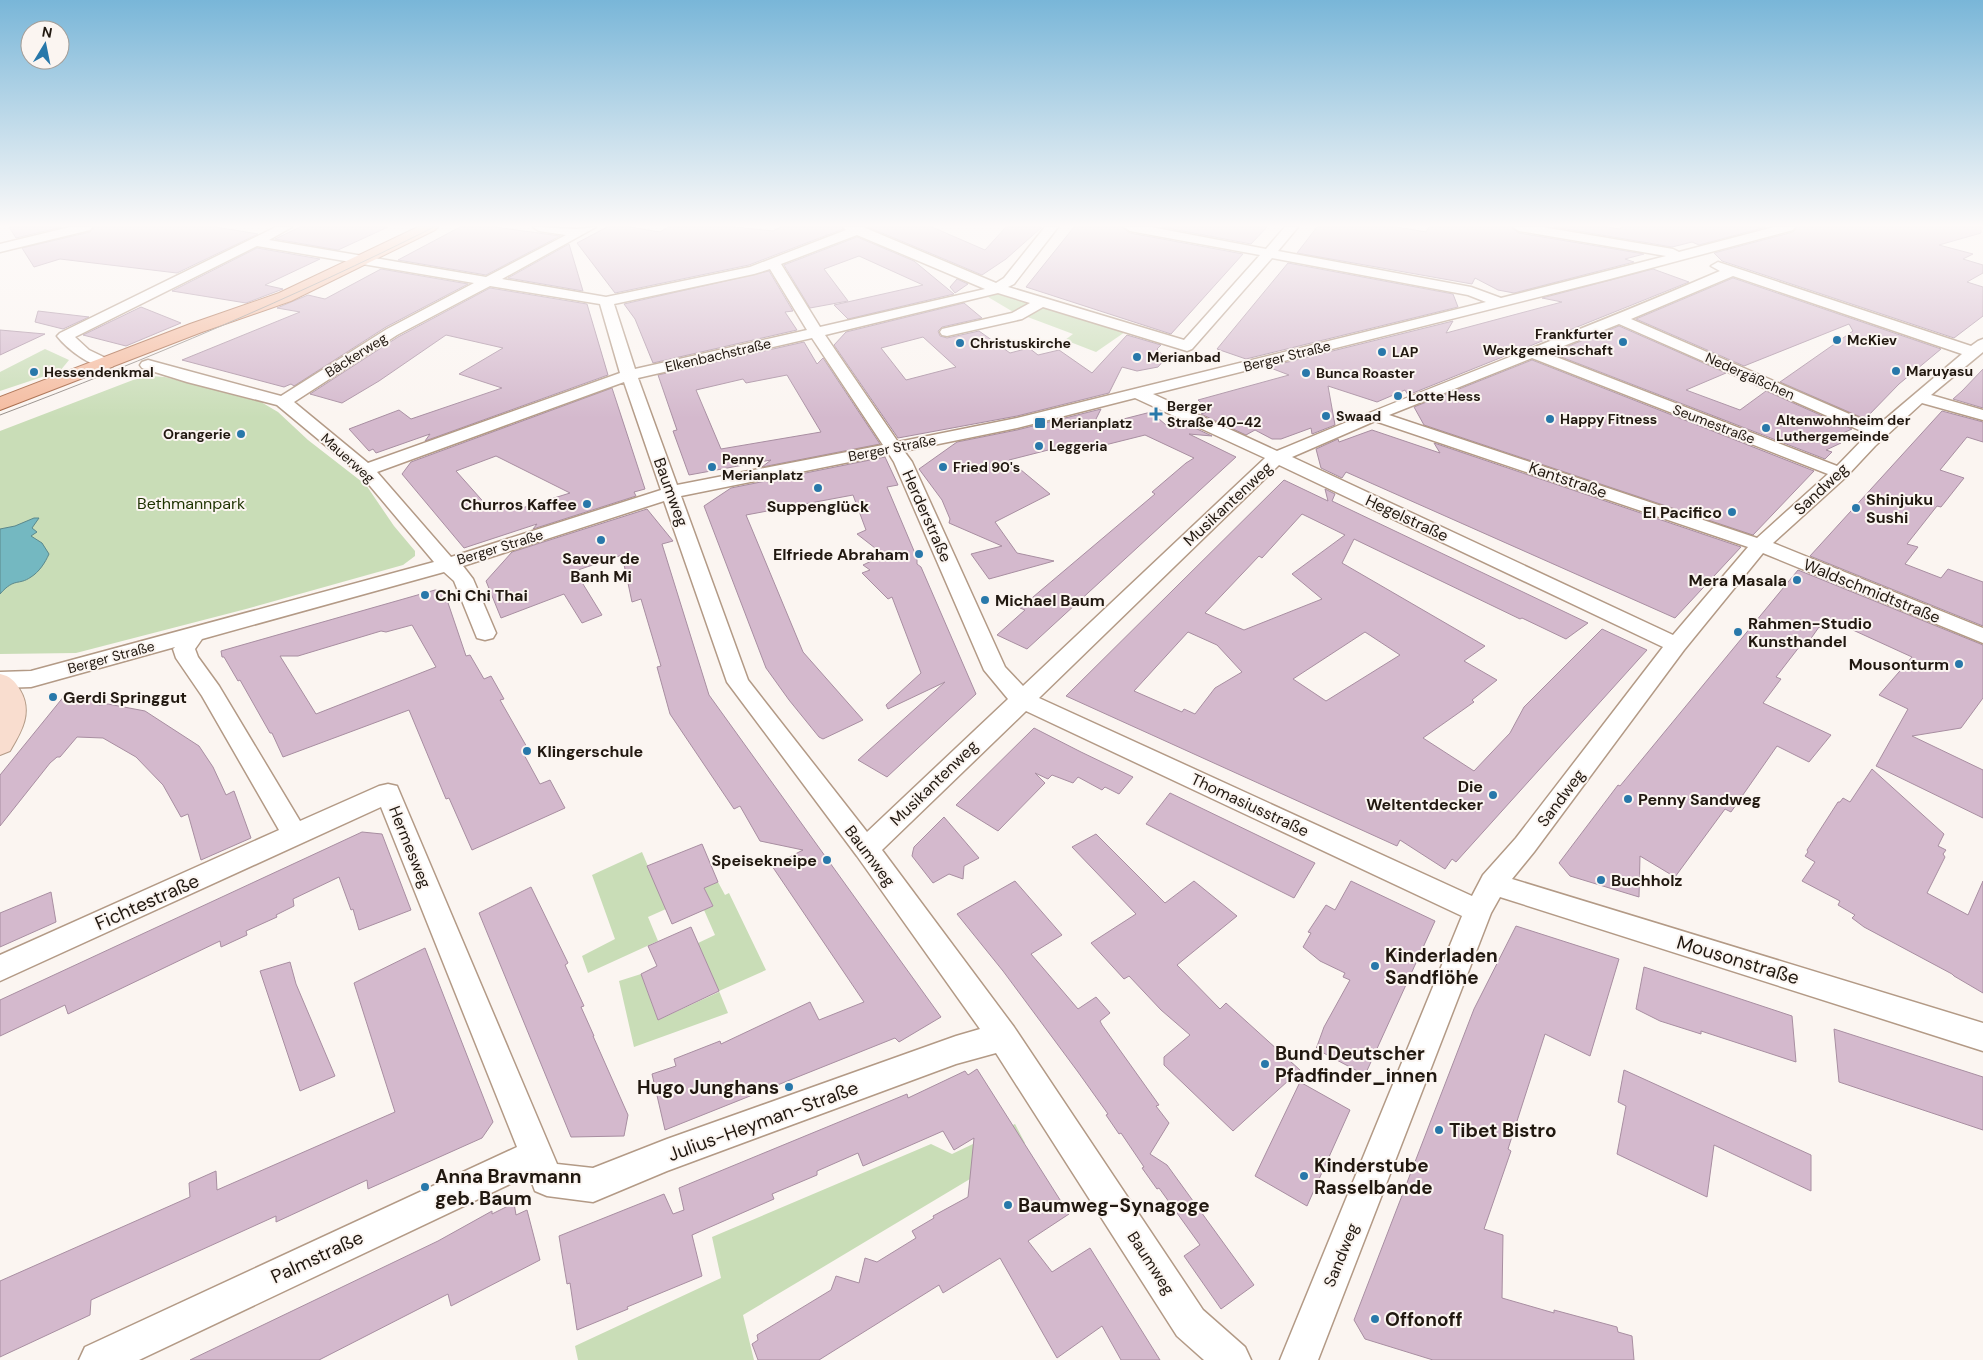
<svg xmlns="http://www.w3.org/2000/svg" width="1983" height="1360" viewBox="0 0 1983 1360" font-family="'DM Sans',sans-serif">
	<rect width="100%" height="100%" fill="#fbf5f1"/>
	<g fill="#c9ddb7">
		<path d="M999,292L1034,303L1015,313L988,297Z"/>
		<path d="M1041,306L1125,332L1096,352L1065,340L1073,334L1025,316Z"/>
		<path d="M45,349L69,360L60,371L0,391V372Z"/>
		<path d="M151,376L165,377L261,402L278,412L308,440L366,485L394,526L415,551V556L403,565L246,609L76,653L0,654V431L133,380Z"/>
		<path d="M642,852L666,909L648,917L658,941L588,973L582,956L615,939L592,875Z"/>
		<path d="M718,882L725,895L729,893L766,970L719,991L728,1013L634,1047L619,981L641,974L658,1020L719,992L698,943L715,935L704,910L713,906L704,888Z"/>
		<path d="M1015,1124L1025,1143L970,1179L743,1315L754,1360H578L575,1346L721,1278L712,1237L931,1144L952,1154Z"/>
	</g>
	<path fill="#74b8c1" stroke="#5b888c" d="M34,518H39L32,528L37,532L31,536L42,543L49,554C45,563 39,572 31,577C18,586 15,577 0,594V529L15,526Z"/>
	<g fill="#d4b9cd" stroke="#a88ea1" fill-rule="evenodd">
		<path d="M9,227H62L16,238Z"/>
		<path d="M94,227H216L258,234L177,273L60,259L34,267L22,248L90,232Z"/>
		<path d="M300,227H388L338,250L275,239Z"/>
		<path d="M460,227H495L560,236L486,275L398,260Z"/>
		<path d="M607,227H630L660,232L668,227H735L773,231L781,227H841L843,229L749,265L615,293L577,243Z"/>
		<path d="M868,227H932L985,250L1006,227H1042L1006,259L982,275Z"/>
		<path d="M1074,227H1122L1130,233L1243,254L1171,334L1026,287Z"/>
		<path d="M1162,227H1267L1251,244Z"/>
		<path d="M1317,227H1397L1426,232L1429,227H1511L1519,233L1644,254L1625,259L1634,262L1514,293L1498,290L1475,278L1472,284L1297,253Z"/>
		<path d="M1554,227H1608L1620,229L1621,227H1766L1699,245L1692,242L1672,247Z"/>
		<path d="M1797,227H1981V233L1939,245L1973,254L1963,259L1983,265V273L1967,282L1983,287V316L1954,338L1722,261L1714,253L1793,232Z"/>
		<path d="M857,237L914,261L954,294L848,319L834,305L923,285L859,256L824,269L848,301L810,308L784,265Z"/>
		<path d="M569,244L583,291L508,278Z"/>
		<path d="M257,248L320,259L265,285L283,289L246,303L172,291Z"/>
		<path d="M1288,263L1453,294L1458,307L1246,359L1217,349Z"/>
		<path d="M381,269L468,284L386,327L294,386L291,384L284,387L182,360L300,312L277,308L308,295L325,299Z"/>
		<path d="M1653,269L1689,282L1408,395L1405,390L1377,402L1328,386L1335,425L1312,434L1311,428L1281,439H1272L1255,430L1246,435L1201,414L1210,411L1198,400L1289,375L1268,367L1453,321L1446,333L1562,302L1542,298Z"/>
		<path d="M769,271L793,311L785,312L797,330L653,363L635,319L624,304Z"/>
		<path d="M1733,278L1941,349L1899,384L1865,419L1780,382L1853,331L1849,324L1744,366L1636,319Z"/>
		<path d="M957,279L968,284L955,293L950,287Z"/>
		<path d="M490,288L587,304L608,375L425,441L430,434L376,453L373,449L369,451L349,429L399,410L411,419L502,388L459,374L503,348L446,335L379,381L342,403L310,394L398,337Z"/>
		<path d="M964,303L982,318L942,327L938,331L940,336L947,338L979,331L1010,353L1029,348L1038,355L1059,350L1092,373L1127,335L1161,345L1157,349L1166,358L1158,367L1137,371L1122,367L1109,393L1017,416L898,438L834,345L846,332ZM923,337L956,367L906,380L881,348Z"/>
		<path d="M141,307L181,323L126,346L83,335Z"/>
		<path d="M38,311L89,317L63,329L35,322Z"/>
		<path d="M1619,326L1726,373L1686,390L1740,410L1766,391L1852,429L1843,433L1848,435L1835,441L1841,443L1826,450L1832,452L1825,459L1551,353Z"/>
		<path d="M0,330L45,334L0,355Z"/>
		<path d="M804,342L817,364L823,358L880,444L762,467L771,460L689,475L673,431L677,430L658,375ZM787,375L821,432L721,449L696,390L743,379L746,383Z"/>
		<path d="M1532,360L1814,471L1753,535L1424,425L1414,407Z"/>
		<path d="M1983,369V408L1953,399L1962,391Z"/>
		<path d="M612,388L645,489L634,492L636,496L533,529L537,524L464,548L402,474L411,462ZM496,456L570,493L519,509L488,507L456,471Z"/>
		<path d="M1101,409L1092,427L1151,412L1166,425L1180,421L1212,436L1189,434L1236,457L1027,649L997,635L1025,610L1020,608L1155,494L1152,492L1186,463L1194,458L1145,435L1069,454L1064,446L1009,460L1050,494L995,522L1017,553L1054,561L989,579L971,554L1002,546L949,523L950,519L942,500L919,469L957,442L1017,430Z"/>
		<path d="M1942,411L1983,422V442L1967,437L1940,470L1964,478L1941,507L1937,506L1907,544L1918,547L1905,564L1941,578L1948,569L1983,582V626L1810,556Z"/>
		<path d="M1372,430L1440,453L1434,443L1741,547L1675,618L1346,472L1342,478L1321,468L1316,449L1338,439L1339,442Z"/>
		<path d="M885,457L898,485L887,487L917,558V564L921,567L976,694L887,777L858,760L945,682L888,709L886,705L921,673L892,597L888,599L862,573L870,570L863,565L884,555L857,534L866,530L853,495L746,515L803,652L863,720L823,739L819,737L789,700L766,668L704,506L731,488Z"/>
		<path d="M1284,480L1328,501L1325,489L1335,494L1332,501L1588,623L1566,639L1522,618L1520,619L1354,539L1342,563L1485,646L1464,661L1497,680L1472,700L1474,702L1423,738L1474,771L1510,733L1524,707L1602,629L1647,650L1456,862L1452,859L1445,869L1400,840L1397,846L1066,696ZM1302,514L1345,535L1292,574L1322,599L1244,630L1205,613L1259,556L1262,558ZM1188,632L1217,645L1242,672L1215,688L1195,714L1184,709L1182,712L1134,691ZM1365,632L1400,655L1326,701L1293,679Z"/>
		<path d="M647,509L673,541L662,544L709,695L941,1017L899,1042L895,1038L665,1130L652,1074L676,1066L674,1059L720,1041L721,1044L810,1002L819,1020L864,1002L772,866L803,850L760,841L740,806L734,809L670,714L657,667L661,666L641,599L632,602L622,555L575,571L602,615L582,623L564,594L501,618L486,581L512,552Z"/>
		<path d="M1798,570L1983,645V698L1961,728L1912,736L1983,770V818L1876,766L1908,709L1879,695L1912,657L1831,620L1824,630L1819,627L1807,644L1803,642L1776,677L1781,679L1763,703L1831,735L1809,762L1777,746L1731,812L1725,809L1675,877L1640,856L1639,897L1570,876L1559,863L1587,826L1618,785L1620,786Z"/>
		<path d="M435,590L444,591L466,656L470,655L484,679L491,676L504,699L500,700L528,749L522,751L540,784L550,780L565,808L472,850L449,798L446,799L409,710L283,757L272,733H270L240,680L238,681L224,657H222L221,651ZM412,625L436,667L316,714L280,656H298L381,631L386,632Z"/>
		<path d="M65,695H107L99,705L108,704L145,711L199,746L213,767L226,795L234,791L251,838L201,860L188,814L181,817L163,785L136,757L103,738L77,737L60,757H57L50,763L0,826V775Z"/>
		<path d="M1034,728L1081,752L1133,777L1119,794L1105,787L1102,790L1078,777L1073,783L1052,775L1048,779L1035,773L1045,783L998,831L956,805Z"/>
		<path d="M1872,769L1944,834L1938,846L1946,850L1943,854L1945,857L1927,893L1968,915L1983,881V993L1954,976L1952,974L1864,927L1852,918L1855,915L1838,905L1840,901L1802,881L1815,862L1805,856L1808,852L1807,850L1838,802H1840L1843,798L1850,802Z"/>
		<path d="M1170,793L1315,863L1294,898L1146,824Z"/>
		<path d="M944,817L979,858L964,866L963,879L949,874L933,883L912,856L913,851L914,847Z"/>
		<path d="M362,832L382,834L411,910L359,930L353,909L351,910L339,877L293,899L294,906L276,915L277,917L246,931L247,935L221,947L220,941L68,1014L65,1005L0,1036V1000Z"/>
		<path d="M1096,834L1165,903L1194,881L1237,916L1177,965L1220,1009L1226,1003L1300,1070L1233,1131L1164,1065V1057L1190,1035L1161,1010L1129,976L1124,979L1091,943L1136,914L1072,847Z"/>
		<path d="M702,844L718,882L704,888L713,906L672,924L647,866Z"/>
		<path d="M1015,881L1062,935L1031,954L1078,1009L1096,997L1110,1013L1100,1021L1102,1025L1159,1105L1156,1106L1169,1123L1150,1154L1167,1165L1254,1285L1221,1309L1184,1256L1200,1245L1159,1188L1157,1189L1142,1168L1144,1167L1121,1133L1119,1134L1106,1115L1108,1114L1078,1072L1003,971L957,914Z"/>
		<path d="M1351,881L1435,921L1365,1075L1316,1049L1324,1027L1350,980L1343,977L1345,973L1320,961L1303,947L1311,933L1308,932L1326,905L1335,910Z"/>
		<path d="M531,887L568,963L565,965L584,1006L581,1007L594,1036H593L628,1115L624,1136L571,1137L479,913Z"/>
		<path d="M51,892L56,922L0,947V913Z"/>
		<path d="M1516,926L1619,959L1590,1056L1545,1034L1508,1149L1511,1151L1484,1229L1503,1235L1502,1298L1554,1313V1310L1617,1327L1618,1332L1632,1336L1634,1360H1433L1365,1339L1354,1320L1474,1009Z"/>
		<path d="M691,927L719,991L658,1020L641,974L657,966L648,946Z"/>
		<path d="M425,948L493,1122L482,1138L368,1189L367,1180L276,1222V1216L91,1300L90,1315L0,1357V1281L190,1197L189,1183L216,1171L217,1190L395,1112L354,983Z"/>
		<path d="M290,962L296,984L335,1076L300,1091L260,971Z"/>
		<path d="M1644,967L1792,1016L1796,1062L1701,1031V1034L1660,1021L1636,1009Z"/>
		<path d="M1834,1029L1983,1077V1130L1839,1082Z"/>
		<path d="M977,1069L1069,1214L1028,1241L1052,1272L1090,1248L1160,1360H1121L1102,1326L1057,1358L1000,1258L943,1293L939,1285L819,1360H758L752,1344L758,1340L757,1335L831,1290L836,1276L859,1283L865,1258L877,1262L916,1238L912,1231L934,1218L933,1216L968,1197L974,1138L954,1150L943,1131L863,1166L858,1153L817,1171V1175L772,1194L774,1199L692,1235L702,1276L627,1307L628,1309L577,1330L570,1283L567,1284L559,1236L664,1194L673,1214L684,1210L679,1188L907,1094L908,1098L965,1071L968,1075Z"/>
		<path d="M1624,1070L1811,1155V1191L1714,1145L1707,1197L1617,1154L1626,1106L1618,1102Z"/>
		<path d="M1300,1082L1350,1110L1307,1206L1255,1176Z"/>
		<path d="M514,1203L516,1215L527,1210L540,1260L451,1306L448,1294L319,1360H190L438,1241L492,1211V1214Z"/>
	</g>
	<g fill="none" stroke-linecap="round" stroke-linejoin="round">
		<g stroke="#b39a86" stroke-width="3">
			<g id="street">
				<path d="M70,227H92L90,230L0,252V244Z"/>
				<path d="M276,227H292L269,240L486,277L566,235L539,231L533,227L577,229L596,227L502,279L606,297L750,267L846,230L843,227H863L996,283L1004,278L1045,227H1058L1014,284L1008,287L1184,340L1260,255L1130,231L1124,227H1151L1266,249L1285,227H1298L1278,251L1471,287L1501,298L1666,256L1519,231L1513,227H1542L1673,249L1679,252L1774,227H1795L1793,230L1610,279L1153,394L1277,451C1424,389 1574,334 1720,271L1711,266L1718,262L1971,346L1978,341L1983,339V352L1931,395L1983,410V420L1922,403L1875,446L1846,477L1773,543L1983,628V643L1763,553L1684,650L1534,852L1512,879L1983,1023V1051L1500,897L1491,913L1318,1360H1280L1462,916L1026,711L882,850L1014,1027L1203,1310L1245,1347L1251,1360H1204L1177,1336L996,1053L956,1064L667,1171L593,1202L547,1196L535,1191L529,1175L139,1360H79L85,1347L517,1147L381,807L0,981V955L279,830L202,696L176,658L173,649L175,647L31,687L0,688V672L31,671L434,562L360,474L277,405L187,382L142,368L140,365L142,362L148,360L281,396L387,329L474,283L257,246L75,337L89,350L112,361L114,364L112,367C95,371 67,349 57,336L60,333ZM857,235L985,289L820,327L781,264ZM1272,258L1468,295L1486,302L1017,418L898,442L825,335L998,293L1030,303L1012,313L942,329L940,332L942,335L947,336L1022,319L1043,307L1187,351L1192,349ZM770,269L807,330L635,369L614,304L754,274ZM1733,276L1962,354L1877,426L1631,319ZM490,286L600,304L620,373L368,463L294,402L397,335ZM1619,324L1868,434L1837,466L1546,353ZM812,338L883,445L677,485L638,378ZM1532,358L1828,474L1757,538L1389,415ZM624,382L661,490L451,557L377,472ZM1135,398L1265,458L1023,686L1005,667L912,462L904,451L1017,428ZM1375,421L1748,547L1673,635L1292,457ZM889,454L894,462L984,670L1008,699L867,832L748,680L681,496ZM1279,465L1663,647L1516,838L1483,875L1472,896L1039,698ZM664,501L727,682L857,856L980,1029L956,1036L667,1139L593,1168L557,1164L397,786L388,784L379,786L300,821L219,686L198,657L195,649L202,639L444,572L454,581L477,638L485,640L493,638L496,633L473,579L463,566Z"/>
			</g>
		</g>
		<g stroke="#b39a86" stroke-width="2">
			<path id="secondary" d="M0,674C10,676 15,681 20,690C33,712 22,731 10,751L0,755Z"/>
		</g>
		<g stroke="#a56543" stroke-width="2">
			<path id="primary" d="M418,227H438L435,230L291,301L202,332L0,410V397L190,324L279,293Z"/>
		</g>
		<use href="#street" fill="#fff" fill-rule="evenodd"/>
		<use href="#secondary" fill="#f9ddcf" fill-rule="evenodd"/>
		<use href="#primary" fill="#f4bb9f" fill-rule="evenodd"/>
		<path stroke="#948c87" stroke-width="1" d="M0,415C148,359 293,298 434,227"/>
	</g>
	<linearGradient id="sky" x2="0" y2="1"><stop stop-color="#79b6d8"/><stop offset="0.54" stop-color="#fdfaf9"/><stop offset="1" stop-color="#fdfaf9" stop-opacity="0"/></linearGradient>
	<rect width="1983" height="418" fill="url(#sky)"/>
	<g fill="#2878aa" stroke="#fbf5f1" stroke-width="2">
		<circle cx="1837" cy="340" r="5"/>
		<circle cx="1623" cy="342" r="5"/>
		<circle cx="960" cy="343" r="5"/>
		<circle cx="1382" cy="352" r="5"/>
		<circle cx="1137" cy="357" r="5"/>
		<circle cx="1896" cy="371" r="5"/>
		<circle cx="34" cy="372" r="5"/>
		<circle cx="1306" cy="373" r="5"/>
		<circle cx="1398" cy="396" r="5"/>
		<path d="M1153.5 406.5h5v5h5v5h-5v5h-5v-5h-5v-5h5z"/>
		<circle cx="1326" cy="416" r="5"/>
		<circle cx="1550" cy="419" r="5"/>
		<rect x="1034" y="417" width="12" height="12" rx="2.5"/>
		<circle cx="1766" cy="428" r="5"/>
		<circle cx="241" cy="434" r="5"/>
		<circle cx="1039" cy="446" r="5"/>
		<circle cx="712" cy="467" r="5"/>
		<circle cx="943" cy="467" r="5"/>
		<circle cx="818" cy="488" r="5"/>
		<circle cx="587" cy="504" r="5"/>
		<circle cx="1856" cy="508" r="5"/>
		<circle cx="1732" cy="512" r="5"/>
		<circle cx="601" cy="540" r="5"/>
		<circle cx="919" cy="554" r="5"/>
		<circle cx="1797" cy="580" r="5"/>
		<circle cx="425" cy="595" r="5"/>
		<circle cx="985" cy="600" r="5"/>
		<circle cx="1738" cy="632" r="5"/>
		<circle cx="1959" cy="664" r="5"/>
		<circle cx="53" cy="697" r="5"/>
		<circle cx="527" cy="751" r="5"/>
		<circle cx="1493" cy="795" r="5"/>
		<circle cx="1628" cy="799" r="5"/>
		<circle cx="827" cy="860" r="5"/>
		<circle cx="1601" cy="880" r="5"/>
		<circle cx="1375" cy="966" r="5"/>
		<circle cx="1265" cy="1064" r="5"/>
		<circle cx="789" cy="1087" r="5"/>
		<circle cx="1439" cy="1130" r="5"/>
		<circle cx="1304" cy="1176" r="5"/>
		<circle cx="425" cy="1187" r="5"/>
		<circle cx="1008" cy="1205" r="5"/>
		<circle cx="1375" cy="1319" r="5"/>
	</g>
	<g text-anchor="middle" dominant-baseline="central" stroke-width="4" stroke-linejoin="round" paint-order="stroke">
		<g font-size="14" font-weight="bold" fill="#211810" stroke="#fbf5f1" text-anchor="start">
			<text x="1613" y="334" text-anchor="end">Frankfurter<tspan x="1613" dy="16">Werkgemeinschaft</tspan></text>
			<text x="1847" y="340">McKiev</text>
			<text x="970" y="343">Christuskirche</text>
			<text x="1392" y="352">LAP</text>
			<text x="1147" y="357">Merianbad</text>
			<text x="1906" y="371">Maruyasu</text>
			<text x="44" y="372">Hessendenkmal</text>
			<text x="1316" y="373">Bunca Roaster</text>
			<text x="1408" y="396">Lotte Hess</text>
			<text x="1167" y="406">Berger<tspan x="1167" dy="16">Straße 40-42</tspan></text>
			<text x="1336" y="416">Swaad</text>
			<text x="1560" y="419">Happy Fitness</text>
			<text x="1776" y="420">Altenwohnheim der<tspan x="1776" dy="16">Luthergemeinde</tspan></text>
			<text x="1051" y="423">Merianplatz</text>
			<text x="231" y="434" text-anchor="end">Orangerie</text>
			<text x="1049" y="446">Leggeria</text>
			<text x="722" y="459">Penny<tspan x="722" dy="16">Merianplatz</tspan></text>
			<text x="953" y="467">Fried 90's</text>
		</g>
		<g font-size="14" fill="#211810" stroke="#fbf5f1">
			<text transform="translate(356 355) rotate(-32)">Bäckerweg</text>
			<text transform="translate(718 355) rotate(-13)">Elkenbachstraße</text>
			<text transform="translate(1287 356) rotate(-14)">Berger Straße</text>
			<text transform="translate(1750 376) rotate(24)">Nedergäßchen</text>
			<text transform="translate(1714 424) rotate(21)">Seumestraße</text>
			<text transform="translate(892 448) rotate(-11)">Berger Straße</text>
			<text transform="translate(348 458) rotate(42)">Mauerweg</text>
			<text transform="translate(500 547) rotate(-17)">Berger Straße</text>
			<text transform="translate(111 657) rotate(-15)">Berger Straße</text>
		</g>
		<g font-size="16" fill="#211810" stroke="#fbf5f1">
			<text transform="translate(1568 480) rotate(19)">Kantstraße</text>
			<text transform="translate(1821 489) rotate(-43)">Sandweg</text>
			<text transform="translate(671 492) rotate(70)">Baumweg</text>
			<text transform="translate(1228 504) rotate(-43)">Musikantenweg</text>
			<text transform="translate(927 516) rotate(66)">Herderstraße</text>
			<text transform="translate(1407 518) rotate(25)">Hegelstraße</text>
			<text transform="translate(1872 591) rotate(22)">Waldschmidtstraße</text>
			<text transform="translate(934 783) rotate(-44)">Musikantenweg</text>
			<text transform="translate(1561 798) rotate(-53)">Sandweg</text>
			<text transform="translate(1250 805) rotate(25)">Thomasiusstraße</text>
			<text transform="translate(410 847) rotate(68)">Hermesweg</text>
			<text transform="translate(870 856) rotate(53)">Baumweg</text>
			<text transform="translate(1341 1255) rotate(-68)">Sandweg</text>
			<text transform="translate(1151 1263) rotate(57)">Baumweg</text>
		</g>
		<g font-size="16" font-weight="bold" fill="#211810" stroke="#fbf5f1" text-anchor="start">
			<text x="1866" y="499">Shinjuku<tspan x="1866" dy="18">Sushi</tspan></text>
			<text x="577" y="504" text-anchor="end">Churros Kaffee</text>
			<text x="818" y="506" text-anchor="middle">Suppenglück</text>
			<text x="1722" y="512" text-anchor="end">El Pacifico</text>
			<text x="909" y="554" text-anchor="end">Elfriede Abraham</text>
			<text x="601" y="558" text-anchor="middle">Saveur de<tspan x="601" dy="18">Banh Mi</tspan></text>
			<text x="1787" y="580" text-anchor="end">Mera Masala</text>
			<text x="435" y="595">Chi Chi Thai</text>
			<text x="995" y="600">Michael Baum</text>
			<text x="1748" y="623">Rahmen-Studio<tspan x="1748" dy="18">Kunsthandel</tspan></text>
			<text x="1949" y="664" text-anchor="end">Mousonturm</text>
			<text x="63" y="697">Gerdi Springgut</text>
			<text x="537" y="751">Klingerschule</text>
			<text x="1483" y="786" text-anchor="end">Die<tspan x="1483" dy="18">Weltentdecker</tspan></text>
			<text x="1638" y="799">Penny Sandweg</text>
			<text x="817" y="860" text-anchor="end">Speisekneipe</text>
			<text x="1611" y="880">Buchholz</text>
		</g>
		<g font-size="16" fill="#1d3200" stroke="#fbf5f1">
			<text x="191" y="503">Bethmannpark</text>
		</g>
		<g font-size="19" fill="#211810" stroke="#fbf5f1">
			<text transform="translate(147 902) rotate(-24)">Fichtestraße</text>
			<text transform="translate(1738 960) rotate(17)">Mousonstraße</text>
			<text transform="translate(763 1121) rotate(-20)">Julius-Heyman-Straße</text>
			<text transform="translate(317 1257) rotate(-25)">Palmstraße</text>
		</g>
		<g font-size="19" font-weight="bold" fill="#211810" stroke="#fbf5f1" text-anchor="start">
			<text x="1385" y="955">Kinderladen<tspan x="1385" dy="22">Sandflöhe</tspan></text>
			<text x="1275" y="1053">Bund Deutscher<tspan x="1275" dy="22">Pfadfinder_innen</tspan></text>
			<text x="779" y="1087" text-anchor="end">Hugo Junghans</text>
			<text x="1449" y="1130">Tibet Bistro</text>
			<text x="1314" y="1165">Kinderstube<tspan x="1314" dy="22">Rasselbande</tspan></text>
			<text x="435" y="1176">Anna Bravmann<tspan x="435" dy="22">geb. Baum</tspan></text>
			<text x="1018" y="1205">Baumweg-Synagoge</text>
			<text x="1385" y="1319">Offonoff</text>
		</g>
	</g>
	<g transform="translate(45 45) rotate(10)"><circle r="24" fill="#fbf5f1" stroke="#a49d97"/>
	<path d="M0-4L9 19L0 12L-9 19Z" fill="#2878aa"/>
	<text y="-8" font-size="14" font-weight="bold" text-anchor="middle" fill="#211810">N</text>
	</g>
</svg>
